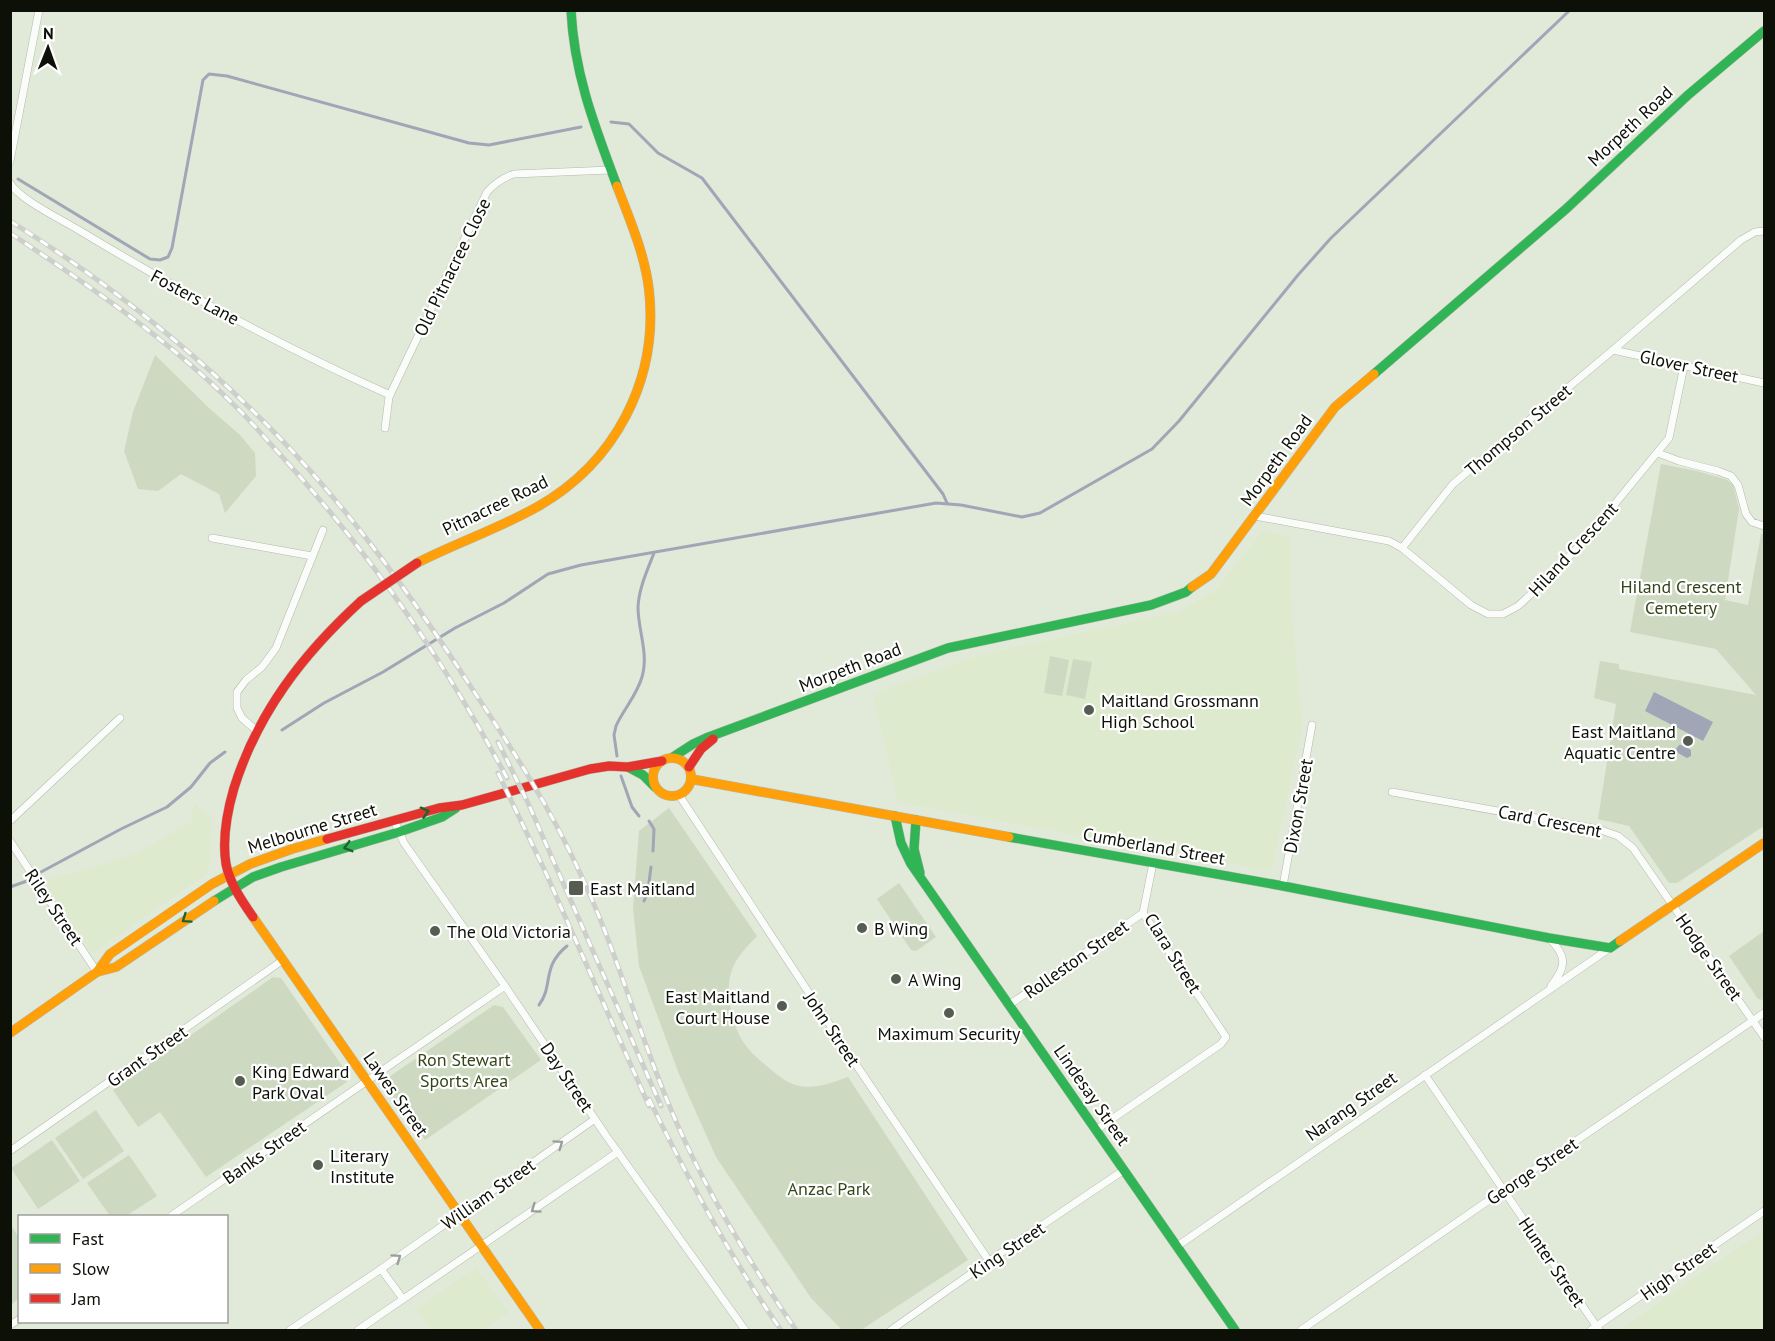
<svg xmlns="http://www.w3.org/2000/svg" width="1775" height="1341" viewBox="0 0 1775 1341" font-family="'PT Sans',sans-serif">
	<rect width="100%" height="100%" fill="#e1e9d9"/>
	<g fill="#ddeace">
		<path d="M1263,531L1291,537L1290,590L1302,727L1271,871L898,802L873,694L976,656L1178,612L1215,591Z"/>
		<path d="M194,804L212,818L208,873L92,953L44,881L107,863L136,853L191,823Z"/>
		<path d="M1764,1230V1330H1620Z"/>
		<path d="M476,1268L508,1313L481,1330H432L417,1309Z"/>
	</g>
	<g fill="#ced9c2">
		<path d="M155,355L209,408L240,435L255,453L256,476L225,513L219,494L181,474L158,491L138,489L124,451L133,412Z"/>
		<path d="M1661,464L1697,471L1725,479L1733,484L1739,509L1725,600L1748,605L1761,534H1764V826L1677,883H1669L1629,826L1598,819L1616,704L1594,698L1600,661L1619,664V669L1756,695L1716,649L1630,632Z"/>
		<path d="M1050,656L1069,660L1062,696L1044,693Z"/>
		<path d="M1073,659L1092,662L1085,699L1066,695Z"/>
		<path d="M669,808L757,936C747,947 735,958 731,973C725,991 732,1024 742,1040C750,1053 763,1063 775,1073C782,1078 789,1084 799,1086C815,1089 832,1083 848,1077L968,1260L861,1330H842L811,1298L716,1157L679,1074L639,966L633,908L639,831Z"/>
		<path d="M899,883L936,937L916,951L911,950L877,899Z"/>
		<path d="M1764,931V999L1763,1000L1758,999L1729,956Z"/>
		<path d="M273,977L281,978L347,1073V1082L206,1177L160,1112L138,1127L113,1090Z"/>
		<path d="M494,1005L503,1007L541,1060L425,1140L386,1087V1079Z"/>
		<path d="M96,1110L124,1151L83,1179L55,1138Z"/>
		<path d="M52,1140L80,1181L38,1209L11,1168Z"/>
		<path d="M129,1155L157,1196L126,1216H110L87,1183Z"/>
		<path d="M11,1225L19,1238V1298L11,1305Z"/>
	</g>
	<g fill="#a0a6b6">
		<path d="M1654,692L1713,722L1703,741L1645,711Z"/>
		<path d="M1679,745H1682L1691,750V756L1687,758L1678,753L1676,749Z"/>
	</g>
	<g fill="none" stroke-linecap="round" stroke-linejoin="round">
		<g stroke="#a0a6b6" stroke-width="3">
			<path d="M611,122L629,124L658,153L702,178L943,494L947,503"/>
			<path d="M18,179L150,259L160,260L168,257L172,248L203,80L209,74L227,76L469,143L489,145L581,127"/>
			<path d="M282,730L324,703L383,672L455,628L504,603L548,574L581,565L936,503L961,505L1022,517L1040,513L1152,449L1179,421L1298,275L1331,238L1570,10"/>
			<path d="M617,756L614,735L616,726C623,710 637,695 642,677C649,653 638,631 638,607C639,588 647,571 654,553"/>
			<path d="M621,776L632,807L639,816"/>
			<path d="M649,821L654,829L653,851"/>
			<path d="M41,872L121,829L167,807L191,787L210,763L225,752"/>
			<path d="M10,887L27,881"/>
			<path d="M644,901L648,890L651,867"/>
			<path d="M539,1005C554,985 541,967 567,946"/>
		</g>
		<g stroke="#b3b9ac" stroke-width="8">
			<g id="street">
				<path d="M10,161L39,10"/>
				<path d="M10,183C19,199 60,219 77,229C178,290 282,347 390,395"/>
				<path d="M1613,350L1764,383"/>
				<path d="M385,428L389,397L487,192C495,183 502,178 514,174L610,170"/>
				<path d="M1658,453L1679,461L1718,471L1731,476L1738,485L1746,514L1752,522L1764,526"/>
				<path d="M1255,516L1389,541L1402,548L1453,484L1613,350L1741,240L1755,232L1764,231"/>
				<path d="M212,538L312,556"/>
				<path d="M1402,548L1471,605L1488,614H1503L1518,606L1551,576L1591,533L1669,438L1684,366"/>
				<path d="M257,731L242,718L237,708V692L246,680L262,667L276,648L323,530"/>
				<path d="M1392,792L1598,829L1618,836L1633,848L1764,1037"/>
				<path d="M679,795L855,1063L989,1261"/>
				<path d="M394,820L404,843L505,986L607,1137L745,1330"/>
				<path d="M10,821L120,718"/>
				<path d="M10,841L97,972"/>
				<path d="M1283,886L1312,725"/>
				<path d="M1549,938C1567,956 1567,966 1551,986"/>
				<path d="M1009,1005L1143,913"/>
				<path d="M1425,1075L1599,1330"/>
				<path d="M1096,1130L1221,1044L1226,1037L1143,913L1153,863"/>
				<path d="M10,1151L283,960"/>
				<path d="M171,1216L505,986"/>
				<path d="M1176,1247L1610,948"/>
				<path d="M381,1269L403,1299"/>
				<path d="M10,1325L20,1319"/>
				<path d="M290,1330L381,1269L595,1119"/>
				<path d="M358,1330L618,1152"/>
				<path d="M891,1330L989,1261L1124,1170"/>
				<path d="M1301,1330L1495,1196L1764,1013"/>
				<path d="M1591,1330L1764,1211"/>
			</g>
		</g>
		<g stroke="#b3b9ac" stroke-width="10">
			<g id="fast">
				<path d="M571,10C574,74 595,127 617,186"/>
				<path d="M1374,374L1566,209L1688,95L1764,31"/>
				<path d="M673,757L693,744L706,738L948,648L1151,605L1186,592L1192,587"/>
				<path d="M628,767L643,775L655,787"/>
				<path d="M895,816L901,843L911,864L1235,1330"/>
				<path d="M916,820L914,849L920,873"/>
				<path d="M1009,837L1283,886L1549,938L1610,948L1620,941"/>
				<path d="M214,901L253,877L281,867L399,832L442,817L456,808"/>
			</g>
		</g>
		<g stroke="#b3b9ac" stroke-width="10">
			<g id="slow">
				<path d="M417,563C456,543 498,529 537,507C615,463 659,380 649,290C645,255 630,220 617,186"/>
				<path d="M1192,587L1211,574L1335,407L1374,374"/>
				<circle cx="672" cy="777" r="19"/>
				<path d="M691,779L1009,837"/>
				<path d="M253,917L540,1330"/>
				<path d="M1620,941L1764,843"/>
				<path d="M97,972L110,954L212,884L250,864L292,849L327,839"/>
				<path d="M10,1033L97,972L116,967L214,901"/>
			</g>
		</g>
		<g stroke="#b3b9ac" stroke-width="10">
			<g id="jam">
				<path d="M689,767L701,749L713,739"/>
				<path d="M327,839L439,808L462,805L590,769L609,766L628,767L662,761"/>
				<path d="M253,917C242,901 230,884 226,864C222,839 227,812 234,788C258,712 303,654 361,601"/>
			</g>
		</g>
		<use href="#street" stroke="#fafcf9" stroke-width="7"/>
		<use href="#fast" stroke="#30b455" stroke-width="9"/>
		<use href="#slow" stroke="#ff9f0a" stroke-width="9"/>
		<use href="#jam" stroke="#e5322d" stroke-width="9"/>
		<g stroke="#cdcfcb" stroke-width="5">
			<g id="rail">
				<path d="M10,221C106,281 197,353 276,434C350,510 413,598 471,687C511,747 550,807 580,873C619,955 641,1043 678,1126C710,1198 752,1266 796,1330"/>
				<path d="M10,233C88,285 168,339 234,405C249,419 263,436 277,451C368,550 444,660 507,778"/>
				<path d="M498,742L528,803L661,1106"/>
				<path d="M498,773L545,871L649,1106"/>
				<path d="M649,1099C688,1179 730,1257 781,1330"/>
			</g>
		</g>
		<use href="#rail" stroke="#fff" stroke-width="3" stroke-dasharray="9" stroke-linecap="butt"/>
		<g stroke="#b3b9ac" stroke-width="10" stroke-linecap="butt">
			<path id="jam-bridge" d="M361,601L417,563"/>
		</g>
		<use href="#jam-bridge" stroke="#e5322d" stroke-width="9"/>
	</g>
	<defs><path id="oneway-chevron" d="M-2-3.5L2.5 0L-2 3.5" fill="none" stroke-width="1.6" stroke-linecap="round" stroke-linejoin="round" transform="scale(1.5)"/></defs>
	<g stroke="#1e622e">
		<use href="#oneway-chevron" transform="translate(425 812) rotate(-15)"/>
		<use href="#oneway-chevron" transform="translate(348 847) rotate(164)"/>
		<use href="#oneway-chevron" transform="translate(186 919) rotate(145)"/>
	</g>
	<g stroke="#9b9e98">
		<use href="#oneway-chevron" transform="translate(559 1144) rotate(-35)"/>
		<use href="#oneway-chevron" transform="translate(535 1209) rotate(145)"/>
		<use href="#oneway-chevron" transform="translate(397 1258) rotate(-35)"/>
	</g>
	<g fill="#575c50" stroke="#fff" stroke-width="2">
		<circle cx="1089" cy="710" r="6"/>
		<circle cx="1688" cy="741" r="6"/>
		<rect x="568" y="880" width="16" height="16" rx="3"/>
		<circle cx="862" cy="928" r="6"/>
		<circle cx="435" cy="931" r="6"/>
		<circle cx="896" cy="979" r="6"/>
		<circle cx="782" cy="1006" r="6"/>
		<circle cx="949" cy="1013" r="6"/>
		<circle cx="240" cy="1081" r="6"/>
		<circle cx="318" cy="1165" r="6"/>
	</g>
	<g text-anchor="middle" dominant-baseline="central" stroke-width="4.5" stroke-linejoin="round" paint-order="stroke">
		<g font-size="18" fill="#0c1006" stroke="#fff">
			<text transform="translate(1630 126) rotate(-43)">Morpeth Road</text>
			<text transform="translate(452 267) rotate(-64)">Old Pitnacree Close</text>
			<text transform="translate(195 297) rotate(28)">Fosters Lane</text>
			<text transform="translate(1689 366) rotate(12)">Glover Street</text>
			<text transform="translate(1518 430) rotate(-40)">Thompson Street</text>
			<text transform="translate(1276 460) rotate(-54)">Morpeth Road</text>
			<text transform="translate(495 505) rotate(-26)">Pitnacree Road</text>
			<text transform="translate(1573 549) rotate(-47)">Hiland Crescent</text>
			<text transform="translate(850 667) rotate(-21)">Morpeth Road</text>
			<text transform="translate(1298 806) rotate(-80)">Dixon Street</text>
			<text transform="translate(1550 821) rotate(11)">Card Crescent</text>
			<text transform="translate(312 828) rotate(-17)">Melbourne Street</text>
			<text transform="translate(1154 846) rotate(10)">Cumberland Street</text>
			<text transform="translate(54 907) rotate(56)">Riley Street</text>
			<text transform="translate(1173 953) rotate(58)">Clara Street</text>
			<text transform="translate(1709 957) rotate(55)">Hodge Street</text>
			<text transform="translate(1076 959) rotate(-35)">Rolleston Street</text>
			<text transform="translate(832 1029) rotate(56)">John Street</text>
			<text transform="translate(147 1056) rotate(-35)">Grant Street</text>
			<text transform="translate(567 1077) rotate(56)">Day Street</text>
			<text transform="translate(396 1094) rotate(55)">Lawes Street</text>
			<text transform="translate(1092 1095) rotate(55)">Lindesay Street</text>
			<text transform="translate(1351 1106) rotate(-35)">Narang Street</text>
			<text transform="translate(264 1152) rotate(-35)">Banks Street</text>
			<text transform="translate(1532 1171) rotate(-34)">George Street</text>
			<text transform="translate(488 1194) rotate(-35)">William Street</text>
			<text transform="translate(1007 1250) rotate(-34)">King Street</text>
			<text transform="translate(1552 1262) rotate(56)">Hunter Street</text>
			<text transform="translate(1678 1271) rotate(-35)">High Street</text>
		</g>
		<g font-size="18" fill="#344618" stroke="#fff">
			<text x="1681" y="586">Hiland Crescent<tspan x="1681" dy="21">Cemetery</tspan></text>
			<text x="464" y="1059">Ron Stewart<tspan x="464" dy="21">Sports Area</tspan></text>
			<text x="829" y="1188">Anzac Park</text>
		</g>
		<g font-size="18" fill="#0c1006" stroke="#fff" text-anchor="start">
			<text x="1101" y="700">Maitland Grossmann<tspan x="1101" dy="21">High School</tspan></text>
			<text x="1676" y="731" text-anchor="end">East Maitland<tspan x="1676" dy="21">Aquatic Centre</tspan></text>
			<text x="590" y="888">East Maitland</text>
			<text x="874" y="928">B Wing</text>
			<text x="447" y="931">The Old Victoria</text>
			<text x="908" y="979">A Wing</text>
			<text x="770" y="996" text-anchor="end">East Maitland<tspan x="770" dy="21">Court House</tspan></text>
			<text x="949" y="1033" text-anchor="middle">Maximum Security</text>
			<text x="252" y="1071">King Edward<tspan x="252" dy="21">Park Oval</tspan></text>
			<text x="330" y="1155">Literary<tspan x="330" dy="21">Institute</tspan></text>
		</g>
	</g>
	<rect width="1775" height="1341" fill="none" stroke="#0c1006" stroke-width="24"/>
	<rect x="18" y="1215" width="210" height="108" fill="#ffffff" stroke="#9e9f9b" stroke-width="1.5"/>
	<rect x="30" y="1234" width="30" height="9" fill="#30b455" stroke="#9e9f9b" stroke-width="1.5"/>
	<text x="72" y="1245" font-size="18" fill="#0c1006">Fast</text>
	<rect x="30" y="1264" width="30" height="9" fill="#ff9f0a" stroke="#9e9f9b" stroke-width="1.5"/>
	<text x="72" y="1275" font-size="18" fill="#0c1006">Slow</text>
	<rect x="30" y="1294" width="30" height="9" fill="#e5322d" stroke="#9e9f9b" stroke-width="1.5"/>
	<text x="72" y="1305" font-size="18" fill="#0c1006">Jam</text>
	<g transform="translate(48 48) rotate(1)" stroke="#ffffff" stroke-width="4.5" paint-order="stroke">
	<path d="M0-4.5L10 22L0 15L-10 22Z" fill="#0c1006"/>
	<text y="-9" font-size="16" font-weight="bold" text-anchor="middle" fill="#0c1006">N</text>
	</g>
</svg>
